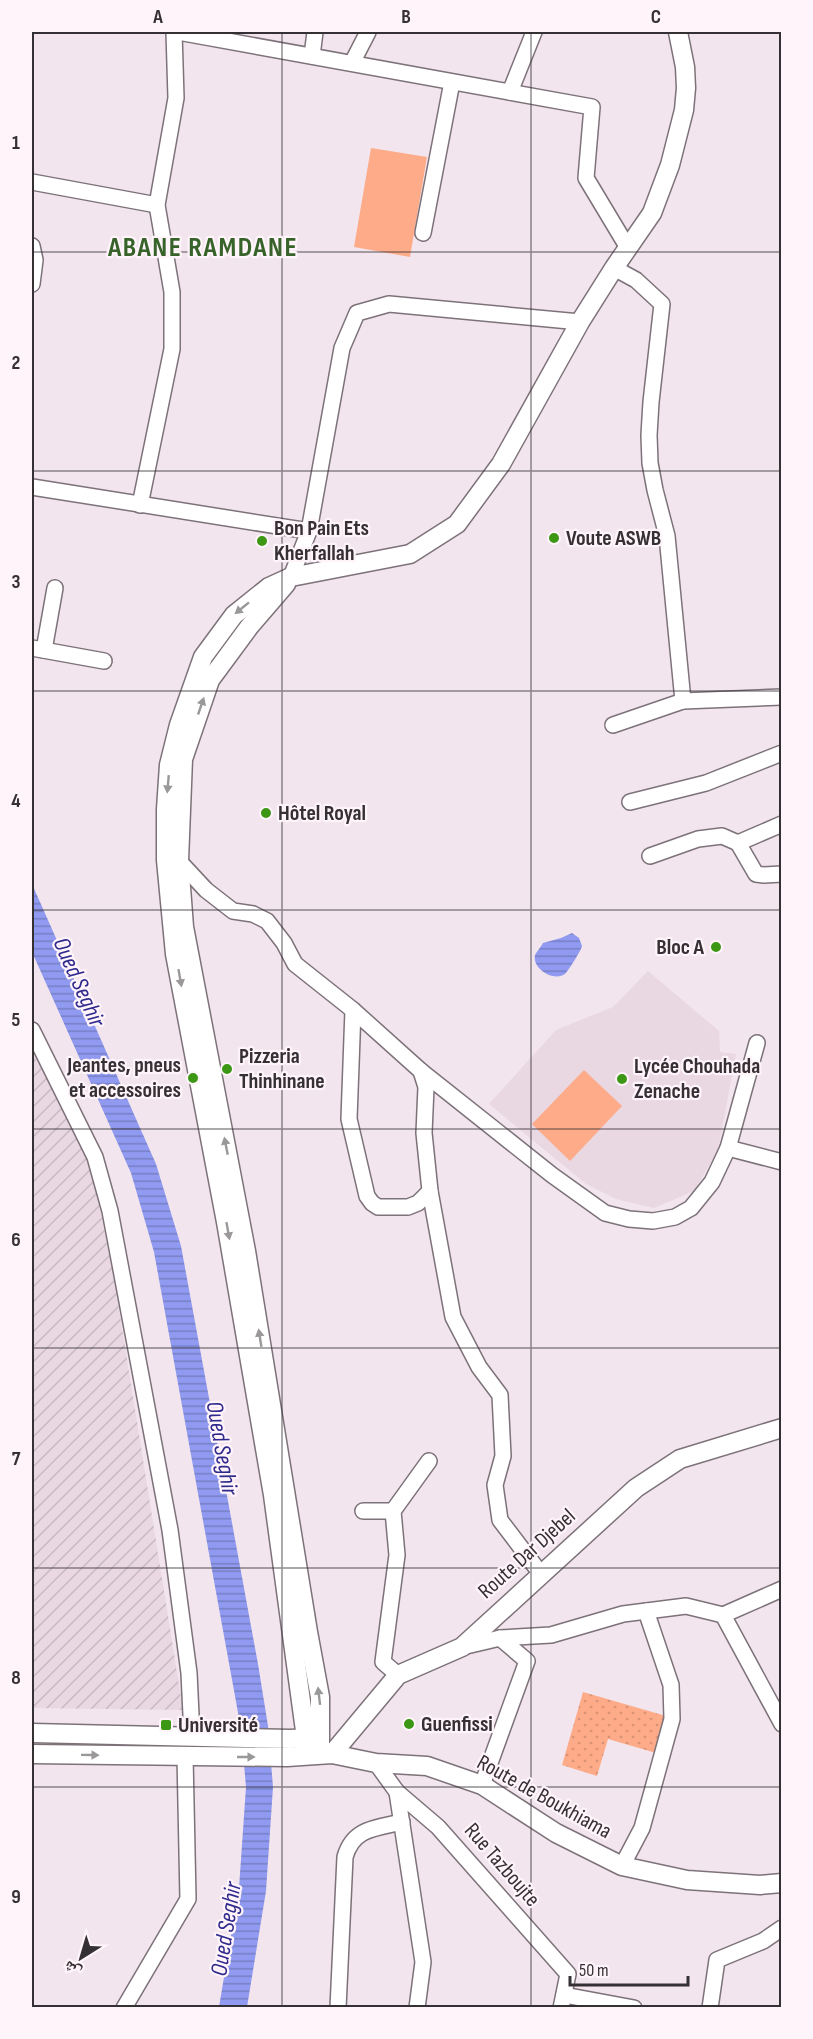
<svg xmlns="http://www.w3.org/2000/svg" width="813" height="2039" viewBox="0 0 813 2039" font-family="'Sofia Sans Condensed','Noto Naskh Arabic',sans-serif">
	<defs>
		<pattern id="industrial-furrows" width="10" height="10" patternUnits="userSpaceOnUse" patternTransform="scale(1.5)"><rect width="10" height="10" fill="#e9d7e2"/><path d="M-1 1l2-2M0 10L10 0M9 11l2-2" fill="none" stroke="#c8b9c2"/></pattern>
		<pattern id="grass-dots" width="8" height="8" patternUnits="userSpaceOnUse" patternTransform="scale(1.5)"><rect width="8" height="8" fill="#fdab88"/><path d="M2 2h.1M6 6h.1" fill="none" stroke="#d99376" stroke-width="1.8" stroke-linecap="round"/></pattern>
		<pattern id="water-rules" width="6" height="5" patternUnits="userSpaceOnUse" patternTransform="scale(1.5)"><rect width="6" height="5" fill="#8f9af0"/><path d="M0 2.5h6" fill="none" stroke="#767ec3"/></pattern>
	</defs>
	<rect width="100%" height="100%" fill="#f2e5ed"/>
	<path fill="#e9d7e2" d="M648,971L719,1031L720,1052L736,1054L718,1150L694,1191L654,1208L616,1199L586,1184L489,1104L556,1030L613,1007Z"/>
	<path fill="url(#industrial-furrows)" d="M32,1052L89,1154L115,1284L183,1710L32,1708Z"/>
	<path fill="url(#grass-dots)" d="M583,1692L666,1716L656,1753L608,1739L597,1776L562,1765Z"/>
	<g fill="#fdab88">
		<path d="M371,148L427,157L410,257L354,247Z"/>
		<path d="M584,1070L622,1106L570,1161L532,1124Z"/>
	</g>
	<g fill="url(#water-rules)">
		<path d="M32,884L156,1164L181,1246L258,1664L268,1726L273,1787L266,1891L247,2007H219L239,1888L246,1787L241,1729L154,1252L131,1173L32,952Z"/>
		<path d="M572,933L579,938L582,946C581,951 568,971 565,974C554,982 532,969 535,955C537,951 541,947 543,943L561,938Z"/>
	</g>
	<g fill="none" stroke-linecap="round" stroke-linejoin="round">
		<g stroke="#7d7279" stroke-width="18">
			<g id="minor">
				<path d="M178,32L592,107L586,178L628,248"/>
				<path d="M312,56L315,32"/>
				<path d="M352,63L368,32"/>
				<path d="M510,92L534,32"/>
				<path d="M32,182L157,205"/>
				<path d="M423,233L452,82"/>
				<path d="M32,246L35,260L32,284"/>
				<path d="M614,268L636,280L662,304L651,402L649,435L650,463L655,490L667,536L683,701L782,697"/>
				<path d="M32,487L309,531"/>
				<path d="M140,505L172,349V292L157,205L176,98L174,32"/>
				<path d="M291,577L309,531L342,348L357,313L389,304L580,322"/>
				<path d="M32,648L104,661"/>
				<path d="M44,650L55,588"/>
				<path d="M613,725L683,701"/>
				<path d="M630,802L706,783L782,753"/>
				<path d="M738,843L756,874L764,875L782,874"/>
				<path d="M650,856L698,839L722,836L738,843L782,824"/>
				<path d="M179,861L206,890L233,911L253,914L267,921L284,943L295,964L353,1010L421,1071L552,1175L605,1213L629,1219L653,1221L675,1217L691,1208L712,1182L728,1148L757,1043"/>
				<path d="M353,1010L349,1119L367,1196L372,1203L378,1207H408L418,1203L430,1191L424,1133L426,1087L421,1071"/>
				<path d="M32,1030L95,1157L110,1211L170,1530L189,1673L192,1736"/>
				<path d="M728,1148L782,1162"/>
				<path d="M430,1191L453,1317L479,1367L500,1395L503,1456L495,1485L500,1520L541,1574"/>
				<path d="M363,1511H393"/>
				<path d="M723,1615L782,1589"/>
				<path d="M462,1647L500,1638L551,1635L623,1614L686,1606L723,1615L782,1724"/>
				<path d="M398,1675L383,1662L397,1555L393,1511L429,1461"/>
				<path d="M376,1763L397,1792L438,1827L568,1974L561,2008"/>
				<path d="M482,1785L527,1661L500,1638"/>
				<path d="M397,1792L423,1962L417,2008"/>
				<path d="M622,1866L642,1828L672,1719L671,1685L646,1611"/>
				<path d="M564,1995L634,2008"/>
				<path d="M124,2008L188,1899L185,1756"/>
				<path d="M338,2008L345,1857C353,1828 376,1828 402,1822"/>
				<path d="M710,2008L717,1960L763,1941L782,1928"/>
			</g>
		</g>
		<g stroke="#7d7279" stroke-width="21">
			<g id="tertiary">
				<path d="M286,584L249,627L210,680L183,759L179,861L184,927L246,1251L308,1632L320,1697V1754"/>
				<path d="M32,1733L290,1739L318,1738"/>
				<path d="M32,1754L287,1757L332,1754L376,1763L427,1766L482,1785L556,1833L622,1866L687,1880L760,1885L782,1883"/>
				<path d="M332,1754L398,1675L462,1647L636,1488L680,1459L782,1428"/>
				<path d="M306,1755V1738L273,1495L226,1222L175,954L166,860V809L169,765L179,725L203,657L234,615L269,587L291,577L410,554L457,524L501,464L580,322L614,268L652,213L670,165L684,110L686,88L685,67L678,32"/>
			</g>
		</g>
		<use href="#minor" stroke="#fff" stroke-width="15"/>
		<use href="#tertiary" stroke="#fff" stroke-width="18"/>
	</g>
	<defs><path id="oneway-solid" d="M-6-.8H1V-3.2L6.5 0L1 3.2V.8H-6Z" transform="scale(1.5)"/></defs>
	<g fill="#9a9899">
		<use href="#oneway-solid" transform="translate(242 608) rotate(141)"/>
		<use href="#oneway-solid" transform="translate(201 706) rotate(-71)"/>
		<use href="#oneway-solid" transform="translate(168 784) rotate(95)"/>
		<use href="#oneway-solid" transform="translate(180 978) rotate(80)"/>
		<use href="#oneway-solid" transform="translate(226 1146) rotate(-101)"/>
		<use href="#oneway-solid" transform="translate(228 1231) rotate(80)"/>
		<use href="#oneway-solid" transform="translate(260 1338) rotate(-99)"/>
		<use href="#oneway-solid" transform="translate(319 1696) rotate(-97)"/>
		<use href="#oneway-solid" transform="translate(90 1755) rotate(1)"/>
		<use href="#oneway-solid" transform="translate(246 1757)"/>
	</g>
	<path fill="none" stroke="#353033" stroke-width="1.5" stroke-opacity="0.55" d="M282,32V2008M531,32V2008M32,252H782M32,471H782M32,691H782M32,910H782M32,1129H782M32,1348H782M32,1568H782M32,1787H782"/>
	<g fill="#3c9715" stroke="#fef4fa" stroke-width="2">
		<circle cx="554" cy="538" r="6"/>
		<circle cx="262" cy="541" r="6"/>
		<circle cx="266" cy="813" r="6"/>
		<circle cx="716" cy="947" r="6"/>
		<circle cx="227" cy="1069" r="6"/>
		<circle cx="193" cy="1078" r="6"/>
		<circle cx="622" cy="1079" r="6"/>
		<circle cx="409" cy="1724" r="6"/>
		<rect x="160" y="1719" width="12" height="12" rx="3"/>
	</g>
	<g text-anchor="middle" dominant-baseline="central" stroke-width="4.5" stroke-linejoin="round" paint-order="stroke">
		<g font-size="22" font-weight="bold" fill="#353033" stroke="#fef4fa" text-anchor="start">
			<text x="274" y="528">Bon Pain Ets<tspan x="274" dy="25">Kherfallah</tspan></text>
			<text x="566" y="538">Voute ASWB</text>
			<text x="278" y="813">Hôtel Royal</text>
			<text x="704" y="947" text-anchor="end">Bloc A</text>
			<text x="239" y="1056">Pizzeria<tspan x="239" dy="25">Thinhinane</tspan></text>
			<text x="181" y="1065" text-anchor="end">Jeantes, pneus<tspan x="181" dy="25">et accessoires</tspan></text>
			<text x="634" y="1066">Lycée Chouhada<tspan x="634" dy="25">Zenache</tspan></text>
			<text x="421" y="1724">Guenfissi</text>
			<text x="178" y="1725">Université</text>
		</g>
		<g font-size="22" fill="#353033" stroke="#fef4fa">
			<text transform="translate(527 1554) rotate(-42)">Route Dar Djebel</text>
			<text transform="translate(544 1797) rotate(29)">Route de Boukhiama</text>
			<text transform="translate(502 1865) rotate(49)">Rue Tazboujte</text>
		</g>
		<g font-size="24" font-style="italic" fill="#2f2a8c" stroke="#fef4fa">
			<text transform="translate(79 982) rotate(66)">Oued Seghir</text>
			<text transform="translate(222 1448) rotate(80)">Oued Seghir</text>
			<text transform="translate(226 1929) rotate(-81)">Oued Seghir</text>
		</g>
		<g font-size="28" font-weight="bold" letter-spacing="1.5" fill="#37632a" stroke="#fef4fa">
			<text x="203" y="247">ABANE RAMDANE</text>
		</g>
	</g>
	<rect width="813" height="2039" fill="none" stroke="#fef4fa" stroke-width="66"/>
	<g transform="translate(81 1958) rotate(217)" stroke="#fef4fa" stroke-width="4.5" paint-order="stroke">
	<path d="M0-4.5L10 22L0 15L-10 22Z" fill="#353033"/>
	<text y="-9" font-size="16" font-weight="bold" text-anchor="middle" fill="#353033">ش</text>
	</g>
	<path d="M570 1976v9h118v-9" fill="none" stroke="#353033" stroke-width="3"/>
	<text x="579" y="1976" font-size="18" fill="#353033" stroke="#fef4fa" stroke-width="4.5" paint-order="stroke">50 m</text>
	<rect x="33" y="33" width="747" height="1973" fill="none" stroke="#353033" stroke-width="2"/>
	<g font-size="20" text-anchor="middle" font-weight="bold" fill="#353033">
		<text x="158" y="23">A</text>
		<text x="406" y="23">B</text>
		<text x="656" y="23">C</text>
		<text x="16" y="149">1</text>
		<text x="16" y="369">2</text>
		<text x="16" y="588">3</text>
		<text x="16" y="807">4</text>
		<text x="16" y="1026">5</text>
		<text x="16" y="1246">6</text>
		<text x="16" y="1465">7</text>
		<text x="16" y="1684">8</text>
		<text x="16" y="1903">9</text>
	</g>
</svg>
